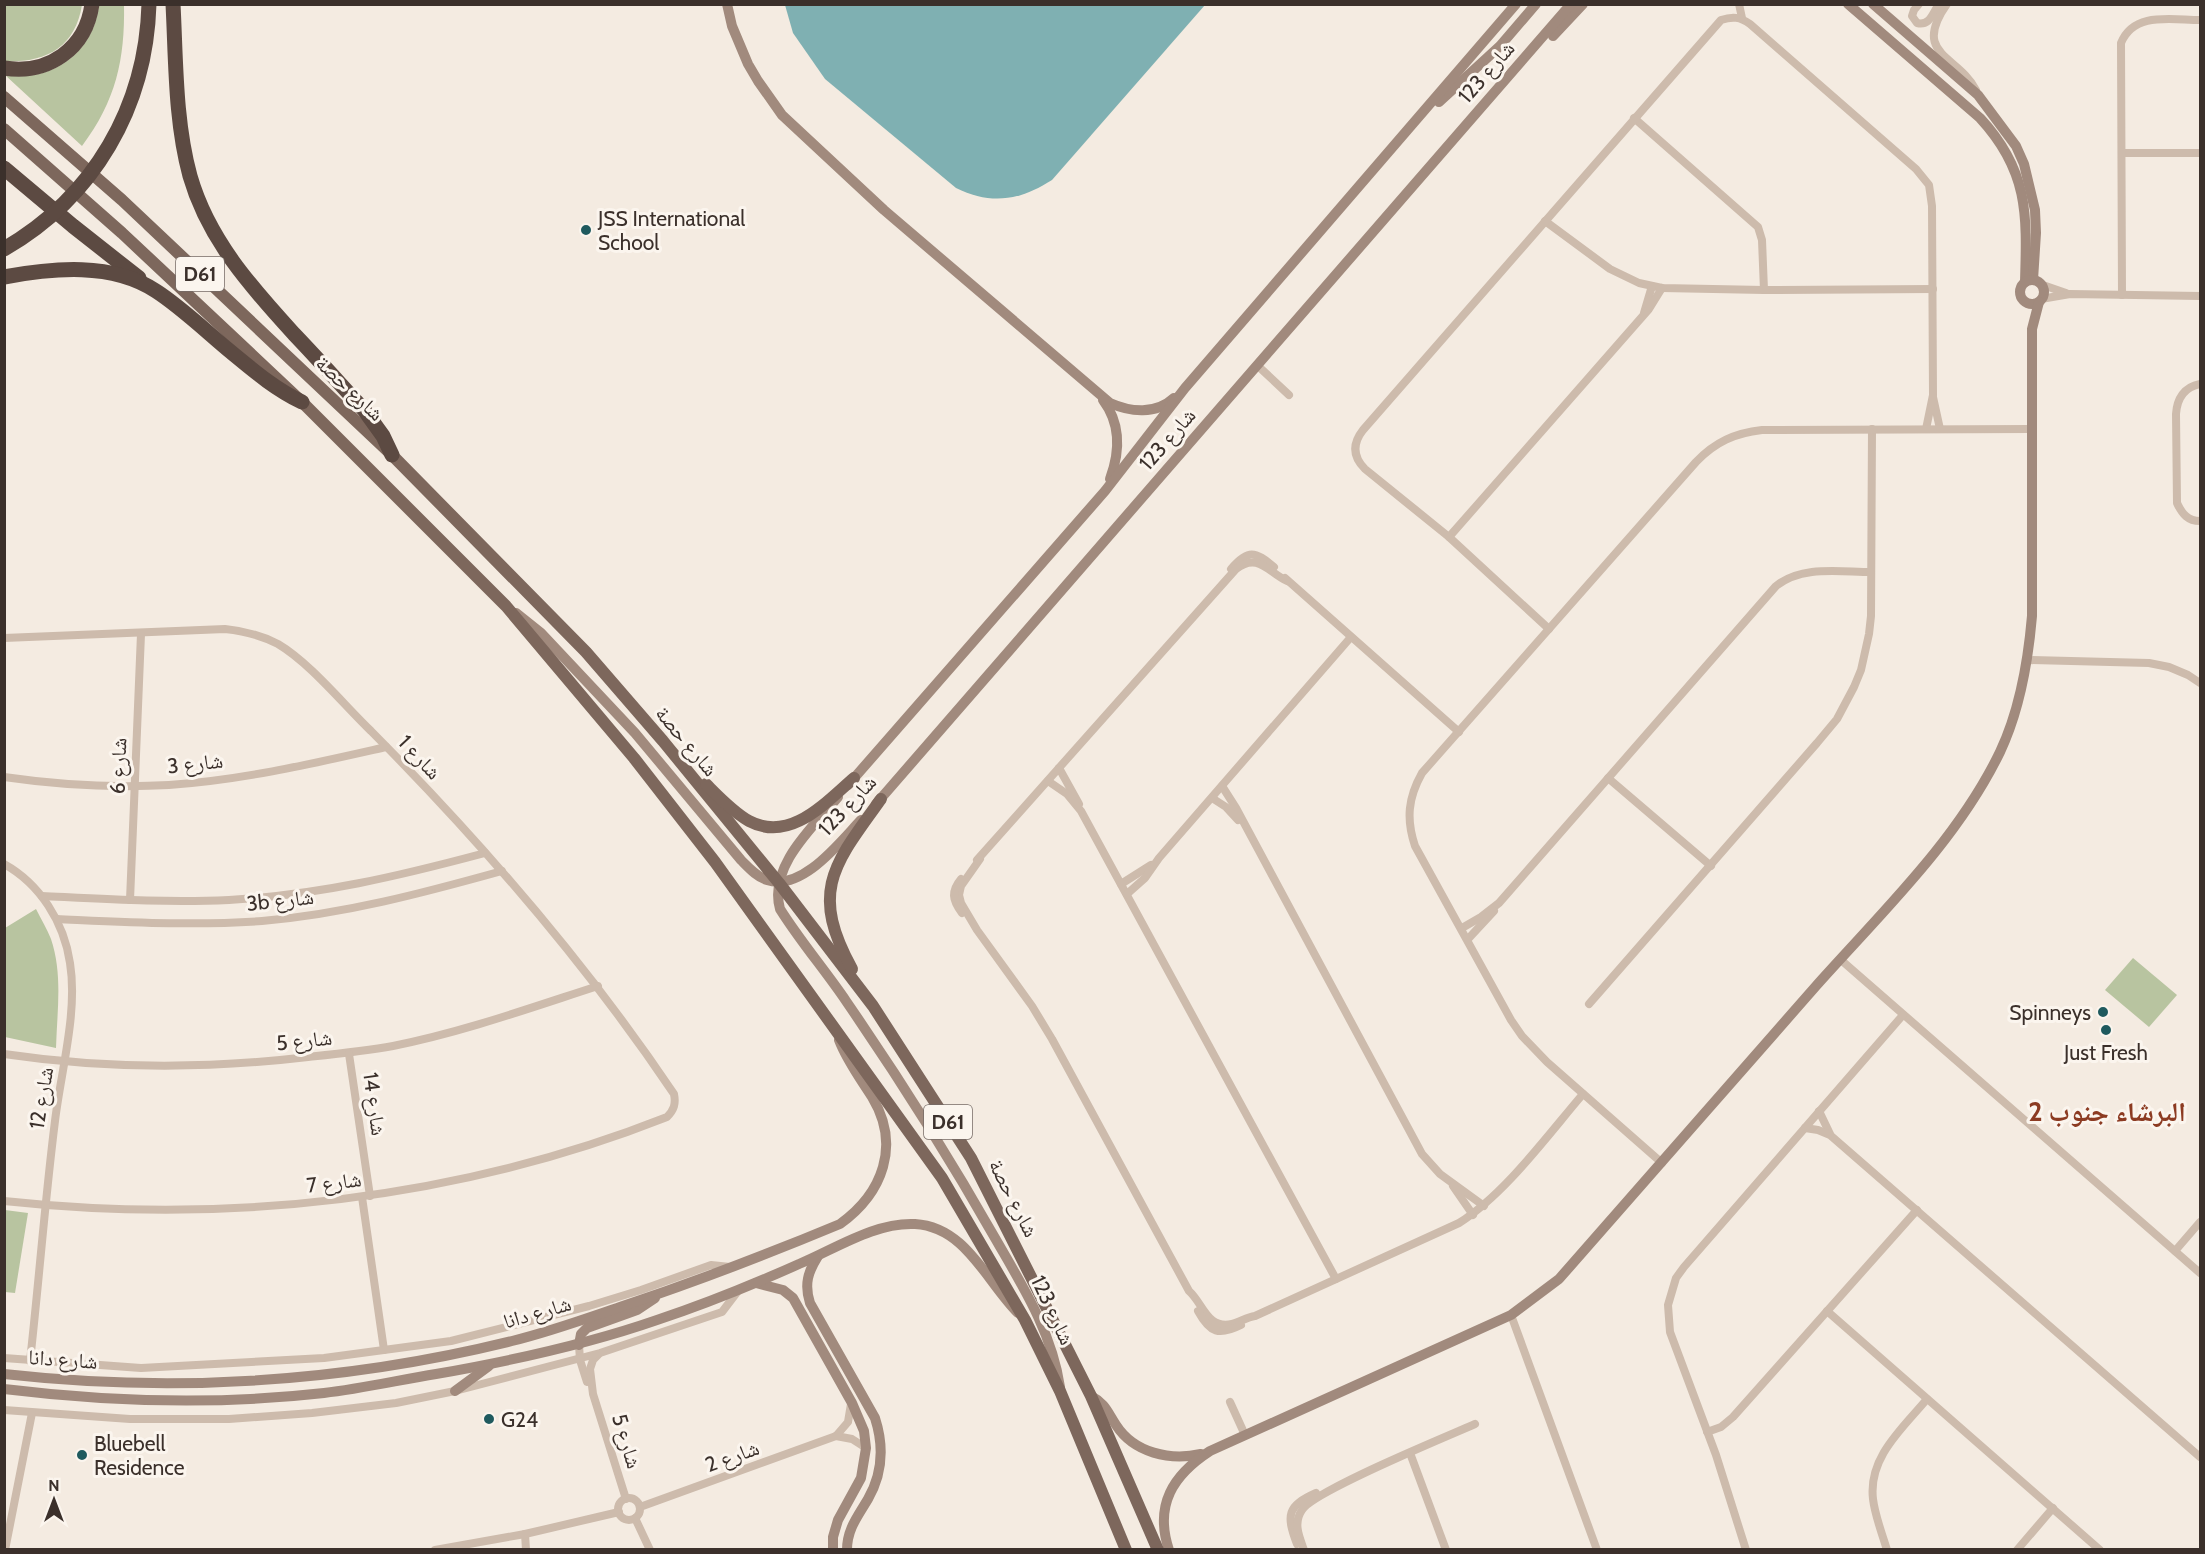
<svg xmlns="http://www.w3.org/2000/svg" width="2205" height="1554" viewBox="0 0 2205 1554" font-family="Cabin,'Noto Naskh Arabic',sans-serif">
	<rect width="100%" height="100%" fill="#f4ebe1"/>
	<g fill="#b8c4a0">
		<path d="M5,5H82C75,48 45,63 5,61Z"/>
		<path d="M99,5H124C125,59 116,101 82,146L5,75C52,83 94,52 99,5Z"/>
		<path d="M36,909C41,919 47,929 51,939C63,975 57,1011 56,1048L5,1037V928Z"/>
		<path d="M2133,958L2177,995L2149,1027L2105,990Z"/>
		<path d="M5,1210L28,1213L15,1293L5,1292Z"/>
	</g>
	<path fill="#7fb0b2" d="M785,5V4L1205,5L1052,180C1019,201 991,205 956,188L825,79L793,33Z"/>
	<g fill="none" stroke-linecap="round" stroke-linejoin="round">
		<g stroke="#cdbbac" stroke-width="8">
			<path d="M1739,4L1742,18"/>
			<path d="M1919,4L1914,10L1912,16L1917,23C1930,26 1932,14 1939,4"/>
			<path d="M1947,4C1911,55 1958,55 1976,90"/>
			<path d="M1634,118L1758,227L1762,240L1764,290"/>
			<path d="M2122,153H2200"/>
			<path d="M1545,221L1610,269L1639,283L1662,288L1764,290L1933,289"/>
			<path d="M2040,284L2066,293"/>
			<path d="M2122,295L2121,43C2134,11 2172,20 2200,20"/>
			<path d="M2041,299L2070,294L2200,296"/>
			<path d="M1644,313L1652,286"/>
			<path d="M1258,366L1289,395"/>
			<path d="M2200,384C2184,387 2177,399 2176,414L2177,503C2182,514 2188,521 2200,521"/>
			<path d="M1933,397L1940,429"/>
			<path d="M1449,537L1649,309L1662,288"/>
			<path d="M1231,569C1248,549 1255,551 1274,567"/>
			<path d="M1285,578L1459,732"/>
			<path d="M1549,629L1449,537L1365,469C1353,457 1352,444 1363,430L1721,20C1733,16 1740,17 1750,24L1916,169L1929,185L1932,206L1933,395L1926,429"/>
			<path d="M4,638L225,629C244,631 261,635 278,644C310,663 343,704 371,731C482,843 586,963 674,1094C676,1104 674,1110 667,1117C457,1200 228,1225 4,1201"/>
			<path d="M2028,660L2149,663L2169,667L2188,675L2200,683"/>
			<path d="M1059,768L1079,804"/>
			<path d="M4,777C59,785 114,788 169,785C243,780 315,763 386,747"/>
			<path d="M1608,778L1711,866"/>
			<path d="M1048,781L1067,794L1081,811L1336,1279"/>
			<path d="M1222,786L1236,808L1422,1154L1440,1174L1484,1206"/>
			<path d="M1212,798L1226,807L1238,820"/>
			<path d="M980,859L961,886L959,895L961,903L977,930L1032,1006L1052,1039L1189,1291C1203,1303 1207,1330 1232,1324C1240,1322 1247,1317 1255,1316L1459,1223C1505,1194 1547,1136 1583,1094"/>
			<path d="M977,860L1236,569C1258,552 1268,572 1287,581"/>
			<path d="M4,864C40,884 64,922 70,963C78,1012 61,1071 55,1121C45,1200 39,1281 30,1361"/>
			<path d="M961,879C951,891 952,900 962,913"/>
			<path d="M1121,884L1151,865"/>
			<path d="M1127,894L1145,878L1159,858L1351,637"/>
			<path d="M42,896C104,899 167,903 229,900C319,895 399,876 485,853"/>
			<path d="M130,900L141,634"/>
			<path d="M57,919C125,922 193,926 262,921C344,914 423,893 502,871"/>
			<path d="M1462,928L1481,917L1499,903L1776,586C1802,565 1840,572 1871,572"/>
			<path d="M1468,939L1494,911"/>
			<path d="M1841,960L2200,1273"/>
			<path d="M1589,1004L1817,743L1837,719L1854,687L1861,670L1869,634L1871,616L1872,429"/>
			<path d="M4,1054C105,1069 207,1069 308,1057C336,1054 365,1051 393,1046C463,1032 530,1008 598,986"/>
			<path d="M349,1054L370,1196"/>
			<path d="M1819,1111L1830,1134"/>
			<path d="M1805,1128L1818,1130L1830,1135L2200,1457"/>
			<path d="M1662,1163L1547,1062L1522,1036L1511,1020L1415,846C1406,819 1408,798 1422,773L1696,462C1715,442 1735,433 1762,430L2031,429"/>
			<path d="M1453,1186L1473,1215"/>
			<path d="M362,1197L384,1350"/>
			<path d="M2175,1251L2200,1222"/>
			<path d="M1198,1311C1210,1333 1219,1336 1241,1325"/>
			<path d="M1827,1311L2100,1550"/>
			<path d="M1511,1315L1597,1550"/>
			<path d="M579,1345L580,1360L587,1382"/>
			<path d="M598,1355L593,1360L590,1369L593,1394L626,1499"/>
			<path d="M4,1358L141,1368L324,1358L451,1341L589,1306L641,1290L711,1265L730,1267"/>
			<path d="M1230,1402L1245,1435"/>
			<path d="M4,1410L130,1419H229L312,1413L396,1403L455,1391L600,1353L722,1312L738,1291"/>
			<path d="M1707,1432L1721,1427L1733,1417L1917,1210"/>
			<path d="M836,1436L852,1439L866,1448"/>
			<path d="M1410,1453L1446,1550"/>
			<circle cx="629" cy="1509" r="11"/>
			<path d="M640,1507L836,1436L848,1422L851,1404"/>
			<path d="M635,1518L650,1550"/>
			<path d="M525,1534L526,1550"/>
			<path d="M1297,1544C1286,1515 1287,1506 1316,1493"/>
			<path d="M5,1550L32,1413"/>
			<path d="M435,1550L525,1534L619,1512"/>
			<path d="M1304,1550C1299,1536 1293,1523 1302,1510C1313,1491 1446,1437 1475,1424"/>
			<path d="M1746,1550L1716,1455L1670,1332L1668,1305L1676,1278L1684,1267L1903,1015"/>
			<path d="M1887,1550C1882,1533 1875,1516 1873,1499C1868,1457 1903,1428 1927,1399"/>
			<path d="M2017,1550L2053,1508"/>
		</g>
		<g stroke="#a18a7d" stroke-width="10">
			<path d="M727,4L732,26L748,64L758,81L782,115L884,210L1110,403C1130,412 1156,415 1174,398"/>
			<path d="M1848,4L1980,118C2029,171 2027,215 2025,282"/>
			<path d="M1873,4L1978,95L2016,146L2024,164L2035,210L2036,233L2033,280"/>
			<path d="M1553,36L1583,4"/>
			<path d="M1439,102L1500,46L1536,4"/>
			<circle cx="2032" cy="292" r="12"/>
			<path d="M1103,400C1121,424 1120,452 1110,479"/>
			<path d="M516,613L541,633L635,733L741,860C749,868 757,877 767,880C802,892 840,842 861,820"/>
			<path d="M848,785L1105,491L1185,388L1516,4"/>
			<path d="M838,797C814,826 768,866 780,909C800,941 825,970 846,1001C899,1078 949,1157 995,1238C1022,1285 1052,1332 1060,1387"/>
			<path d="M876,804L1571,4"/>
			<path d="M818,1256C808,1272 804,1284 810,1303L875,1418C884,1446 883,1473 868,1499C858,1516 847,1529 847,1550"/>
			<path d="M756,1283L783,1290L793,1298L852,1403L864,1431L866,1448L861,1478L838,1520L833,1537V1550"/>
			<path d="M579,1345L581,1334L587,1328L637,1310L655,1298"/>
			<path d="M4,1374C174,1393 346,1382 512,1341C549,1332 585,1319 620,1307C695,1282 768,1254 840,1224C883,1193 901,1145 872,1097C860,1078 847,1061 839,1040"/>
			<path d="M4,1389C110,1402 218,1405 324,1393C361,1389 399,1380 436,1374C511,1361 585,1345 657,1320C705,1304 752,1285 799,1264C835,1249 875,1222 915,1224C966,1227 986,1281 1018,1313"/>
			<path d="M455,1391L489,1366"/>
			<path d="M1091,1396C1105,1403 1108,1413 1116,1425C1134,1453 1170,1461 1201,1454"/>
			<path d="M1169,1550C1154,1505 1173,1475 1210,1451L1511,1315L1559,1279C1645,1182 1730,1083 1816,986C1881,913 1957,841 2000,752C2020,710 2028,663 2032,616V329L2039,302"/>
		</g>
		<g stroke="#7d675c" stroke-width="12">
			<path d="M4,97L122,200L392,455L586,652L663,741L779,883L873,1006L971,1158L1091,1396L1158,1550"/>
			<path d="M4,129L122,233L302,402L506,606L634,758L715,862L942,1178L1025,1320L1060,1391L1126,1550"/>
			<path d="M706,784C719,797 733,812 749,821C790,843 825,803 854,778"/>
			<path d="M852,969C809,891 834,864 881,799"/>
		</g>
		<g stroke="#5c4a42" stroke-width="15">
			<path d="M173,4C176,61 175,121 190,176C208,239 251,287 294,334C318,359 341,385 365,411L383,436L392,455"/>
			<path d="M4,68C48,75 86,49 92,4"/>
			<path d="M4,168L73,226L139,278"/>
			<path d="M4,277C53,268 112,262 156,291C181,307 208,333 231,352C254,371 275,389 302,402"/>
		</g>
		<path stroke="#5c4a42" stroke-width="15" d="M4,249C94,197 146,107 149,4"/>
	</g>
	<g fill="#1f5a5e" stroke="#fbf5ee" stroke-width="2">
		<circle cx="586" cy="230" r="6"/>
		<circle cx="2103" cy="1012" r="6"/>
		<circle cx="2106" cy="1030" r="6"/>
		<circle cx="489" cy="1419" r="6"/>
		<circle cx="82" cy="1455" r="6"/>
	</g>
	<g text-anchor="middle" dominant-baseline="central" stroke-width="6" stroke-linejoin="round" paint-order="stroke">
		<g fill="#fbf5ee" stroke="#756b66" stroke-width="1.5">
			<rect x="176" y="257" width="48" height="34" rx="4.5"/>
			<rect x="924" y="1105" width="48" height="34" rx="4.5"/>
		</g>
		<g font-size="20" font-weight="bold" fill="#3b302b">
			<text x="200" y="274">D61</text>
			<text x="948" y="1122">D61</text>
		</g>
		<g font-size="21" fill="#3b302b" stroke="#fbf5ee">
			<text transform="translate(1486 72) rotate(-49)">شارع 123</text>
			<text transform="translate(350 388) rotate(43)">شارع حصة</text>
			<text transform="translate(1167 439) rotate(-49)">شارع 123</text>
			<text transform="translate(687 741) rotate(50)">شارع حصة</text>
			<text transform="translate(420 757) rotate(47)">شارع 1</text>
			<text transform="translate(195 763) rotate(-6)">شارع 3</text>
			<text transform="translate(118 766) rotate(-88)">شارع 6</text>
			<text transform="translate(847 805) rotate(-47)">شارع 123</text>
			<text transform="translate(280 900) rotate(-6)">3b شارع</text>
			<text transform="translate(304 1040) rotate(-6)">شارع 5</text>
			<text transform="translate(41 1098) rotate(-81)">شارع 12</text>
			<text transform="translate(375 1104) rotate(82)">شارع 14</text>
			<text transform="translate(334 1182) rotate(-7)">شارع 7</text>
			<text transform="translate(1014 1198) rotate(63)">شارع حصة</text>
			<text transform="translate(1053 1310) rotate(65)">شارع 123</text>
			<text transform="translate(537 1312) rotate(-16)">شارع دانا</text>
			<text transform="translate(63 1359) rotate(4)">شارع دانا</text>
			<text transform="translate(627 1441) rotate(73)">شارع 5</text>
			<text transform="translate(732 1456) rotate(-20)">شارع 2</text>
		</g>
		<g font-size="21" fill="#3b302b" stroke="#fbf5ee" text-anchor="start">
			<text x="598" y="218">JSS International<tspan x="598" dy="24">School</tspan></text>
			<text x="2091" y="1012" text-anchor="end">Spinneys</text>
			<text x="2106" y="1052" text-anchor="middle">Just Fresh</text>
			<text x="501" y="1419">G24</text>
			<text x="94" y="1443">Bluebell<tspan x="94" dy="24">Residence</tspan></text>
		</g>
		<g font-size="27" font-weight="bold" fill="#8c3b22" stroke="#fbf5ee">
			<text x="2107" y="1111">البرشاء جنوب 2</text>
		</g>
	</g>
	<rect width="2205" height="1554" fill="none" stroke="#3b302b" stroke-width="12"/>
	<g transform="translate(54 1500)" stroke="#fbf5ee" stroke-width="4.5" paint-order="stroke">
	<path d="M0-4.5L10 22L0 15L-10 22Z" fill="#3b302b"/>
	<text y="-9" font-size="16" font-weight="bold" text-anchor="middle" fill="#3b302b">N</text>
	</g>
</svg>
